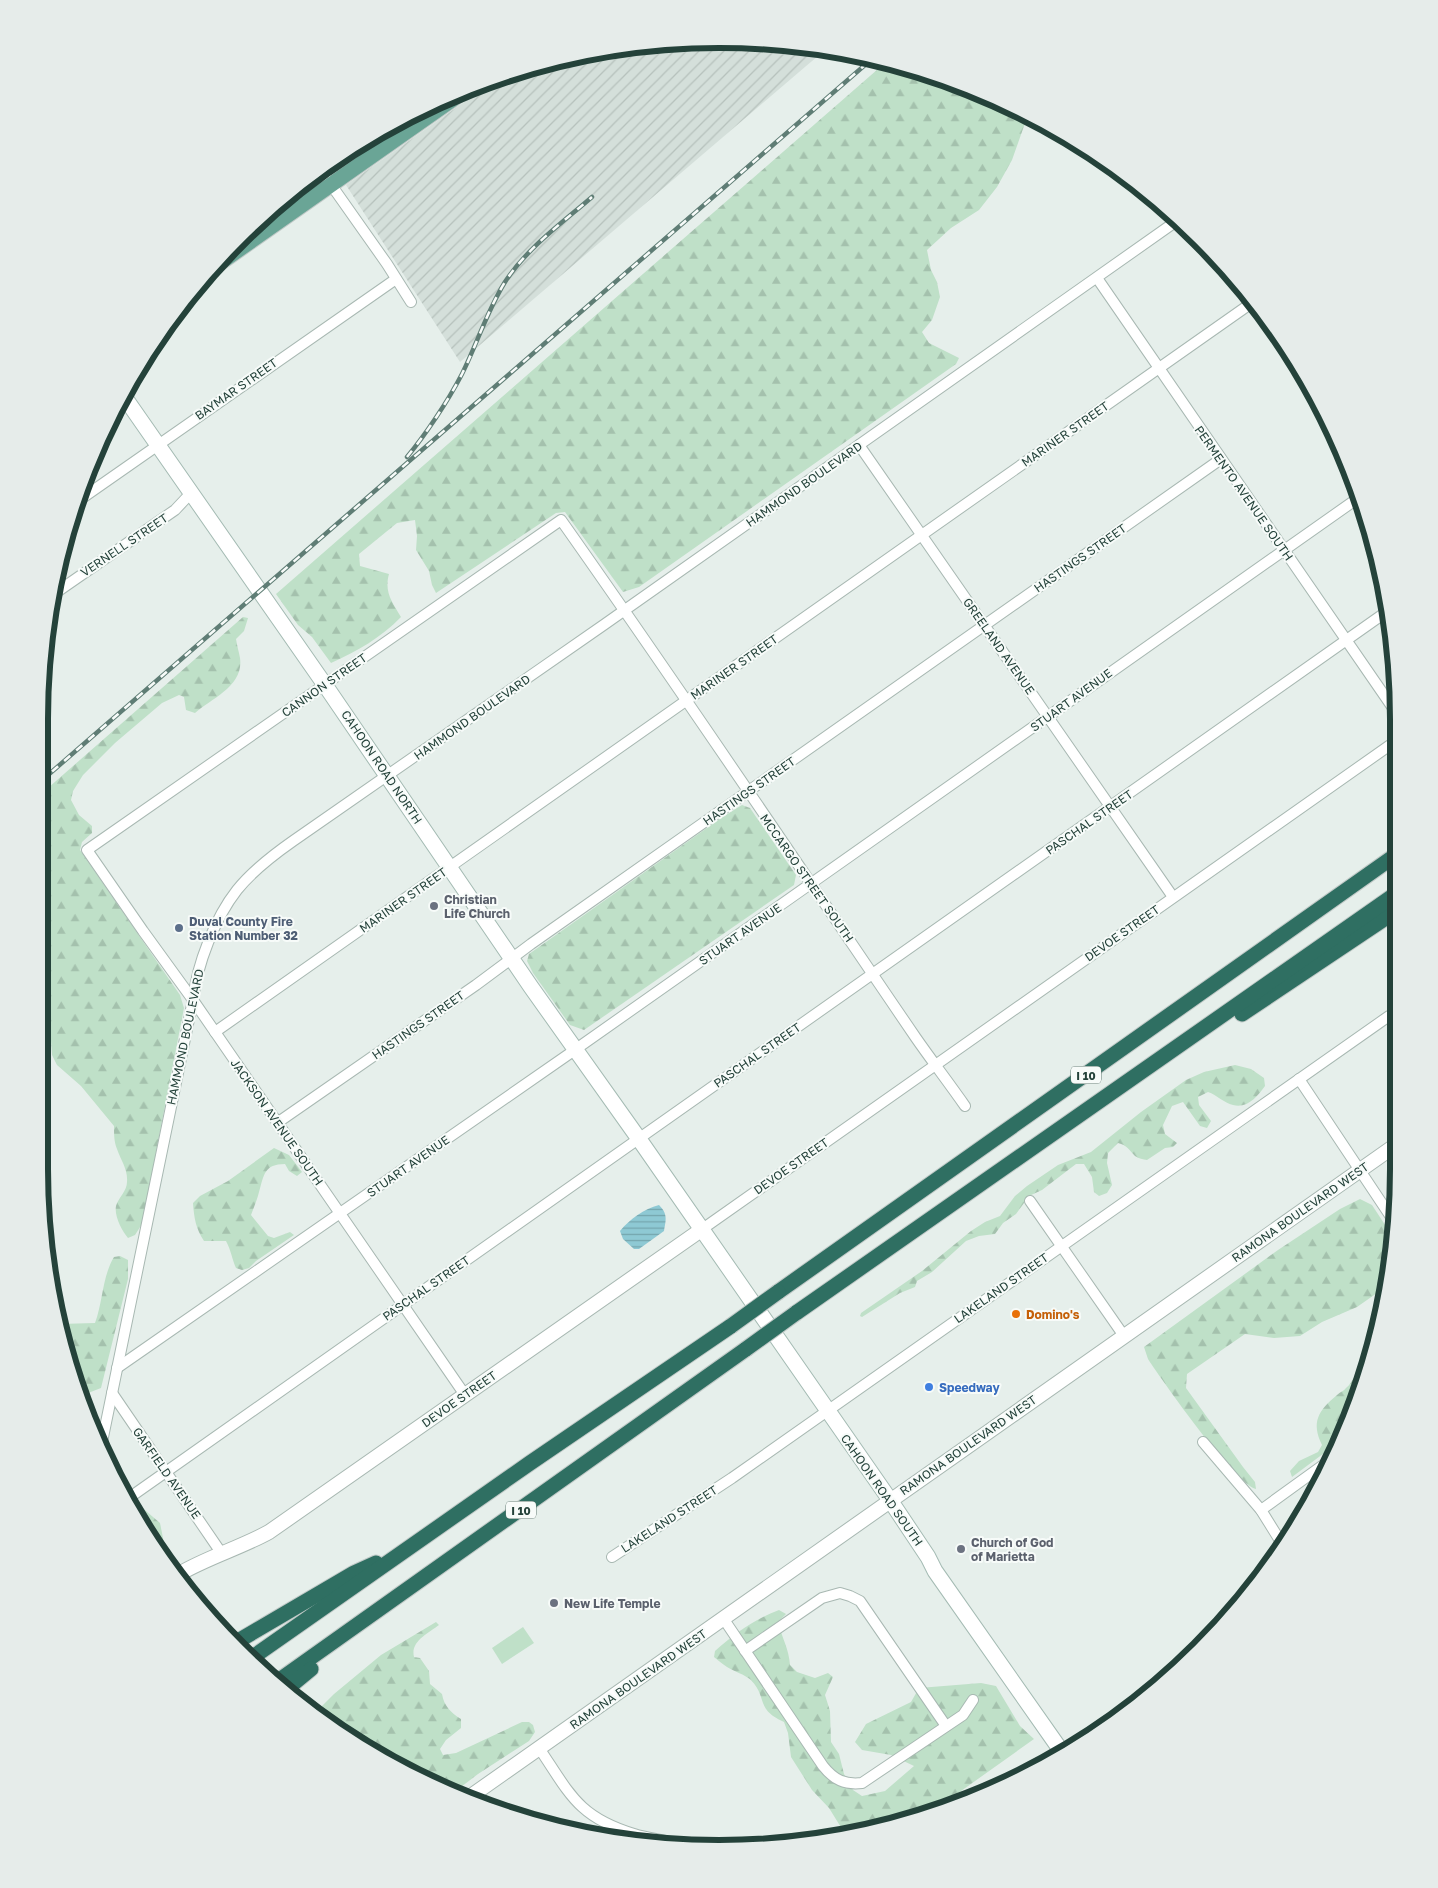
<svg xmlns="http://www.w3.org/2000/svg" width="1438" height="1888" viewBox="0 0 1438 1888" font-family="'Golos Text',sans-serif">
	<defs>
		<pattern id="industrial-furrows" width="10" height="10" patternUnits="userSpaceOnUse" patternTransform="scale(1.25)"><rect width="10" height="10" fill="#d4dfda"/><path d="M-1 1l2-2M0 10L10 0M9 11l2-2" fill="none" stroke="#b6c1bc"/></pattern>
		<pattern id="forest-firs" width="22" height="20" patternUnits="userSpaceOnUse" patternTransform="scale(1.25)"><rect width="22" height="20" fill="#bfe0c8"/><path d="M5 1l3.5 6h-7zM16 11l3.5 6h-7z" fill="#a4c1ad"/></pattern>
		<pattern id="water-rules" width="6" height="5" patternUnits="userSpaceOnUse" patternTransform="scale(1.25)"><rect width="6" height="5" fill="#8ec9d4"/><path d="M0 2.5h6" fill="none" stroke="#74a5ad"/></pattern>
	</defs>
	<rect width="100%" height="100%" fill="#e6efeb"/>
	<path fill="url(#industrial-furrows)" d="M719,39L826,49L460,362L346,185L497,79L587,52Z"/>
	<g fill="url(#forest-firs)">
		<path d="M886,62L980,91L1030,118L1024,126L1012,160L997,187L979,210L951,228L927,250L931,270L937,282L940,297L932,320L922,332L929,343L959,358L956,364L639,587L623,592L565,512L556,513L436,593L432,585L429,571L416,550L417,536L415,520L397,523L359,554L360,566L389,574C384,592 392,602 401,617C381,638 357,651 331,663L312,637L298,625L276,594Z"/>
		<path d="M243,617L248,618L244,631L236,639C237,646 239,652 240,658C244,686 212,698 195,713L186,710L184,697L179,695L162,703L115,743L83,775L73,791L71,800L79,815L92,826V833L82,842L80,850L180,995L184,1008L142,1224L135,1235L128,1238C122,1231 114,1216 116,1206C118,1198 127,1191 127,1182C128,1169 121,1161 117,1149C114,1142 114,1134 114,1126L81,1086L57,1065L52,1055L51,1041L39,1028L40,795Z"/>
		<path d="M742,805L750,808L796,875L794,885L584,1030L570,1025L533,973L527,961L529,954L721,818Z"/>
		<path d="M1235,1065L1251,1069L1264,1078L1265,1086C1258,1096 1247,1109 1233,1105C1224,1103 1217,1095 1208,1092L1198,1097L1199,1105L1211,1121L1207,1128L1200,1126L1183,1102L1172,1106L1163,1125L1165,1134L1177,1143L1173,1147L1165,1148L1147,1160C1143,1159 1139,1159 1135,1156C1129,1150 1127,1145 1118,1143L1108,1153L1107,1163L1112,1185L1107,1193L1099,1196L1094,1192L1092,1177L1084,1164H1076L1042,1190L1029,1196L1016,1214L1003,1223L995,1234L979,1236L966,1241L932,1272L917,1281L915,1287L900,1293L862,1317L860,1316L861,1313L922,1271L971,1231L985,1222L1000,1216L1015,1196L1027,1186L1058,1165L1091,1152L1141,1112L1186,1080L1204,1072Z"/>
		<path d="M274,1148L289,1155L302,1172L297,1176L289,1171L285,1164C264,1164 264,1175 259,1192C257,1200 254,1207 251,1215L268,1236L274,1238L290,1232L294,1235L256,1261L249,1268L242,1270L236,1268C232,1259 231,1250 226,1241H204C196,1229 194,1218 193,1203L200,1196L228,1181Z"/>
		<path d="M1360,1199L1372,1205L1393,1237V1258L1387,1286L1357,1307L1322,1322L1300,1336L1274,1338L1245,1334L1187,1374L1186,1388L1243,1467L1255,1482L1256,1489C1235,1484 1163,1382 1148,1359L1144,1347L1278,1250L1340,1209Z"/>
		<path d="M120,1256L128,1260V1279L101,1388L83,1395L62,1345L59,1324L95,1323C103,1302 102,1277 114,1257Z"/>
		<path d="M1360,1375L1364,1382L1363,1388L1335,1445L1292,1477L1290,1471L1299,1461L1318,1452L1322,1445C1311,1422 1318,1411 1337,1395C1340,1392 1344,1391 1346,1388C1350,1385 1352,1380 1355,1376Z"/>
		<path d="M139,1505L160,1523L167,1558L129,1508Z"/>
		<path d="M779,1610L786,1614L778,1622C782,1638 789,1649 790,1665L797,1672L815,1678L828,1673L833,1677L825,1695L830,1711L831,1742L839,1754L844,1774L853,1790L862,1796L885,1791L914,1766L891,1755L862,1750L855,1742L866,1724L911,1702L919,1688L981,1683L996,1686L1020,1726L1034,1739L926,1816L846,1831L842,1829L829,1808L812,1790L791,1757L788,1733L784,1722C755,1709 768,1698 751,1680C744,1674 735,1672 727,1667C722,1664 718,1660 714,1657L715,1651C734,1634 755,1619 779,1610Z"/>
		<path d="M436,1622L439,1625C429,1633 410,1641 414,1657L420,1658L429,1671L430,1684L442,1694C444,1706 451,1713 461,1719V1728L446,1740L440,1749L443,1755L456,1753L522,1722H529L533,1725L535,1732L529,1741L478,1774L457,1790L379,1758L317,1711L334,1694L381,1655Z"/>
	</g>
	<path fill="#bfe0c8" d="M523,1627L534,1643L502,1664L492,1648Z"/>
	<path fill="url(#water-rules)" d="M659,1205C668,1214 666,1220 664,1231L639,1249H634L623,1239L620,1231C630,1219 644,1209 659,1205Z"/>
	<g fill="none" stroke-linecap="round" stroke-linejoin="round">
		<g stroke="#a8b8b2" stroke-width="12">
			<g id="minor">
				<path d="M320,169L387,264L411,302"/>
				<path d="M1097,278L1393,708"/>
				<path d="M859,445L1173,897"/>
				<path d="M78,501L396,279"/>
				<path d="M54,594L175,510L191,493"/>
				<path d="M215,1032L1253,302"/>
				<path d="M1299,1079L1393,1220"/>
				<path d="M277,1123L476,985L531,944L1221,459"/>
				<path d="M1030,1201L1124,1336"/>
				<path d="M701,1230L1393,743"/>
				<path d="M117,1368L569,1054L1361,496"/>
				<path d="M112,1393L222,1554"/>
				<path d="M465,1395L193,1000L143,931L87,850L561,520C682,691 798,865 916,1038C932,1061 949,1083 965,1106"/>
				<path d="M102,1442L193,1000C197,964 215,918 237,890C253,870 273,855 293,841L605,624L1178,220"/>
				<path d="M1203,1442L1261,1510L1284,1547"/>
				<path d="M126,1500L1389,610"/>
				<path d="M1261,1510L1326,1463"/>
				<path d="M612,1557L732,1478L1389,1016"/>
				<path d="M723,1618L823,1766C834,1780 845,1785 862,1783L963,1715L973,1700"/>
				<path d="M745,1651L822,1598L840,1593L850,1596L860,1601L946,1726"/>
				<path d="M539,1748C570,1794 578,1817 634,1834C652,1840 669,1839 686,1848"/>
			</g>
		</g>
		<g stroke="#a8b8b2" stroke-width="16">
			<g id="tertiary">
				<path d="M179,1574C208,1557 240,1548 269,1532L701,1230"/>
				<path d="M471,1796L1393,1147"/>
			</g>
		</g>
		<g stroke="#a4bbb3" stroke-width="17">
			<path id="secondary" d="M123,395L325,685L531,987L639,1139L890,1500L928,1557L935,1571L1062,1752"/>
		</g>
		<g stroke="#c2cac8" stroke-width="17">
			<path id="primary" d="M214,267L470,87"/>
		</g>
		<g stroke="#c2cac8" stroke-width="17">
			<g id="motorway">
				<path d="M1242,1014L1393,913"/>
				<path d="M778,1292L1393,857"/>
				<path d="M796,1313L1393,896"/>
				<path d="M233,1644L354,1573L376,1563"/>
				<path d="M250,1659L530,1463L731,1326"/>
				<path d="M278,1681L746,1349"/>
				<path d="M288,1688L311,1669"/>
			</g>
		</g>
		<use href="#minor" stroke="#fff" stroke-width="10"/>
		<use href="#tertiary" stroke="#fff" stroke-width="14"/>
		<use href="#secondary" stroke="#fff" stroke-width="15"/>
		<use href="#primary" stroke="#6aa596" stroke-width="15"/>
		<use href="#motorway" stroke="#2f6f62" stroke-width="15"/>
		<g stroke="#5f7d75" stroke-width="4.5">
			<g id="rail">
				<path d="M407,457C426,434 448,401 462,374C477,344 487,311 505,282C527,248 562,223 592,197"/>
				<path d="M40,782L873,58"/>
			</g>
		</g>
		<use href="#rail" stroke="#f7fbf9" stroke-width="2.5" stroke-dasharray="8" stroke-linecap="butt"/>
		<g stroke="#c2cac8" stroke-width="17" stroke-linecap="butt">
			<g id="motorway-bridge">
				<path d="M731,1326L778,1292"/>
				<path d="M746,1349L796,1313"/>
			</g>
		</g>
		<use href="#motorway-bridge" stroke="#2f6f62" stroke-width="15"/>
	</g>
	<g fill="#6b7280" stroke="#f7fbf9" stroke-width="2">
		<circle cx="434" cy="906" r="5"/>
		<circle cx="961" cy="1549" r="5"/>
		<circle cx="554" cy="1603" r="5"/>
	</g>
	<circle fill="#5c6f8a" stroke="#f7fbf9" stroke-width="2" cx="179" cy="928" r="5"/>
	<circle fill="#e8710a" stroke="#f7fbf9" stroke-width="2" cx="1016" cy="1314" r="5"/>
	<circle fill="#3f7fe0" stroke="#f7fbf9" stroke-width="2" cx="929" cy="1387" r="5"/>
	<g text-anchor="middle" dominant-baseline="central" stroke-width="4" stroke-linejoin="round" paint-order="stroke">
		<g fill="#f7fbf9" stroke="#637a73" stroke-width="1">
			<rect x="1071" y="1066.5" width="30" height="17" rx="4"/>
			<rect x="506" y="1501.5" width="30" height="17" rx="4"/>
		</g>
		<g font-size="11" font-weight="bold" fill="#24423a">
			<text x="1086" y="1075">I 10</text>
			<text x="521" y="1510">I 10</text>
		</g>
		<g font-size="12" fill="#24423a" stroke="#f7fbf9">
			<text transform="translate(236 389) rotate(-35)">BAYMAR STREET</text>
			<text transform="translate(1065 434) rotate(-35)">MARINER STREET</text>
			<text transform="translate(804 484) rotate(-35)">HAMMOND BOULEVARD</text>
			<text transform="translate(1244 493) rotate(55)">PERMENTO AVENUE SOUTH</text>
			<text transform="translate(124 545) rotate(-34)">VERNELL STREET</text>
			<text transform="translate(1080 558) rotate(-35)">HASTINGS STREET</text>
			<text transform="translate(999 646) rotate(55)">GREELAND AVENUE</text>
			<text transform="translate(734 667) rotate(-35)">MARINER STREET</text>
			<text transform="translate(324 685) rotate(-35)">CANNON STREET</text>
			<text transform="translate(1071 700) rotate(-36)">STUART AVENUE</text>
			<text transform="translate(472 717) rotate(-35)">HAMMOND BOULEVARD</text>
			<text transform="translate(382 767) rotate(56)">CAHOON ROAD NORTH</text>
			<text transform="translate(749 791) rotate(-35)">HASTINGS STREET</text>
			<text transform="translate(1089 822) rotate(-35)">PASCHAL STREET</text>
			<text transform="translate(807 878) rotate(55)">MCCARGO STREET SOUTH</text>
			<text transform="translate(403 900) rotate(-35)">MARINER STREET</text>
			<text transform="translate(1122 933) rotate(-35)">DEVOE STREET</text>
			<text transform="translate(740 934) rotate(-35)">STUART AVENUE</text>
			<text transform="translate(418 1025) rotate(-35)">HASTINGS STREET</text>
			<text transform="translate(185 1037) rotate(-78)">HAMMOND BOULEVARD</text>
			<text transform="translate(757 1055) rotate(-35)">PASCHAL STREET</text>
			<text transform="translate(277 1122) rotate(55)">JACKSON AVENUE SOUTH</text>
			<text transform="translate(408 1166) rotate(-35)">STUART AVENUE</text>
			<text transform="translate(791 1166) rotate(-35)">DEVOE STREET</text>
			<text transform="translate(1300 1212) rotate(-35)">RAMONA BOULEVARD WEST</text>
			<text transform="translate(426 1288) rotate(-35)">PASCHAL STREET</text>
			<text transform="translate(1001 1288) rotate(-35)">LAKELAND STREET</text>
			<text transform="translate(459 1399) rotate(-35)">DEVOE STREET</text>
			<text transform="translate(968 1445) rotate(-35)">RAMONA BOULEVARD WEST</text>
			<text transform="translate(167 1473) rotate(55)">GARFIELD AVENUE</text>
			<text transform="translate(882 1490) rotate(55)">CAHOON ROAD SOUTH</text>
			<text transform="translate(669 1519) rotate(-33)">LAKELAND STREET</text>
			<text transform="translate(638 1679) rotate(-35)">RAMONA BOULEVARD WEST</text>
		</g>
		<g font-size="12" font-weight="bold" fill="#5b616d" stroke="#f7fbf9" text-anchor="start">
			<text x="444" y="899">Christian<tspan x="444" dy="14">Life Church</tspan></text>
			<text x="971" y="1542">Church of God<tspan x="971" dy="14">of Marietta</tspan></text>
			<text x="564" y="1603">New Life Temple</text>
		</g>
		<g font-size="12" font-weight="bold" fill="#4e5e75" stroke="#f7fbf9" text-anchor="start">
			<text x="189" y="921">Duval County Fire<tspan x="189" dy="14">Station Number 32</tspan></text>
		</g>
		<g font-size="12" font-weight="bold" fill="#c56008" stroke="#f7fbf9" text-anchor="start">
			<text x="1026" y="1314">Domino's</text>
		</g>
		<g font-size="12" font-weight="bold" fill="#366cbe" stroke="#f7fbf9" text-anchor="start">
			<text x="939" y="1387">Speedway</text>
		</g>
	</g>
	<path d="M0 0H1438V1888H0ZM719 48H719A671 671 0 0 1 1390 719V1169A671 671 0 0 1 719 1840H719A671 671 0 0 1 48 1169V719A671 671 0 0 1 719 48Z" fill="#e6ecea" fill-rule="evenodd"/>
	<path fill="none" stroke="#24423a" stroke-width="6" d="M719 48H719A671 671 0 0 1 1390 719V1169A671 671 0 0 1 719 1840H719A671 671 0 0 1 48 1169V719A671 671 0 0 1 719 48Z"/>
</svg>
